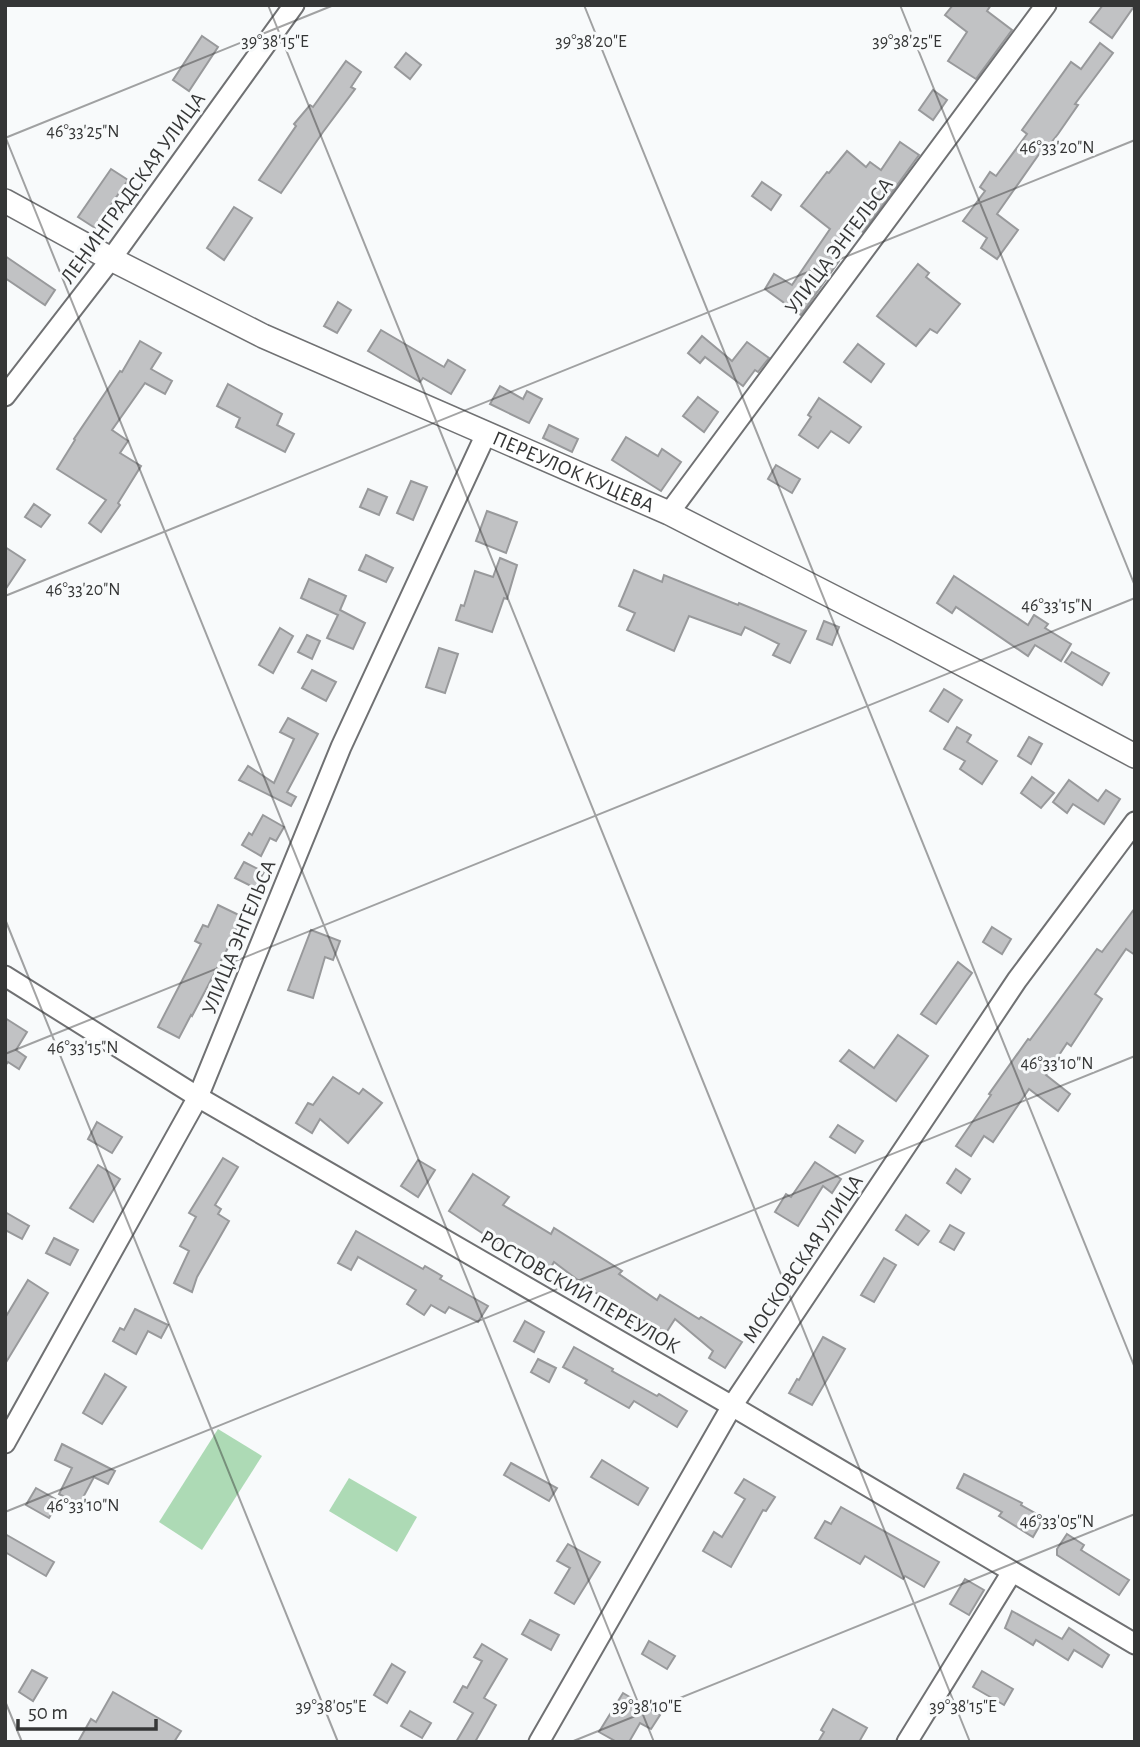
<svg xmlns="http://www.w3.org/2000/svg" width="1140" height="1747" viewBox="0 0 1140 1747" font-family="'Alegreya Sans',sans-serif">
	<rect width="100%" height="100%" fill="#f8fafb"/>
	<g fill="#addab5">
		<path d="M218,1429L262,1456L202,1550L159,1522Z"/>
		<path d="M349,1478L417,1517L397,1552L329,1511Z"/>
	</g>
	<g fill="#c1c2c4" stroke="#98999b" stroke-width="2">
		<path d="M953,5H991L987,11L1012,30L976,79L948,61L967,32L945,15Z"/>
		<path d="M1103,5H1135L1112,38L1090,22Z"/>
		<path d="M202,36L218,47L189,91L173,80Z"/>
		<path d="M1100,43L1113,53L1075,104L1078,105L1058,134L1046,149L1044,147L997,214L1018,230L997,259L981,248L987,238L963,221L985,191L980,187L990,172L996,176L1027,134L1022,130L1071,62L1081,69Z"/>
		<path d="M406,53L421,65L410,79L395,67Z"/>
		<path d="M346,61L361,72L351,87L355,89L323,132L281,193L259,180L296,126L294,124L310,105L313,107Z"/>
		<path d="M933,90L947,100L933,120L919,110Z"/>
		<path d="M900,142L919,155L863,232L855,226L831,256L839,261L801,315L765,289L774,274L792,285L830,229L801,206L827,172L829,173L847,151L866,167L870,162L881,170Z"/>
		<path d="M111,169L128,180L95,228L78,217Z"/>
		<path d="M762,182L781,195L771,210L752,196Z"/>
		<path d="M234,207L252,218L224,260L207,248Z"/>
		<path d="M5,256L55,290L45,305L5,278Z"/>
		<path d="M918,264L929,273L926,277L960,304L937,333L930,329L916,346L877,316Z"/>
		<path d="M338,302L351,310L337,333L324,326Z"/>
		<path d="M381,330L444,367L448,360L465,370L451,394L423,378L420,382L368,351Z"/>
		<path d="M702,336L732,361L747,342L769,358L758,372L755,370L743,386L705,357L700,363L688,353Z"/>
		<path d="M140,341L161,353L151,369L172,381L165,394L145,383L112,430L128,441L120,453L141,466L118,503L120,505L101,532L89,523L106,500L57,469L75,440L74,439L120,371L122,372Z"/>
		<path d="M858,344L884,364L871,382L844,362Z"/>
		<path d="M228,384L282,414L277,425L294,434L285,452L236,427L240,418L217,406Z"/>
		<path d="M500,386L523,399L527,391L542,399L529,423L490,404Z"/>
		<path d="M698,397L718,412L704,432L683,416Z"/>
		<path d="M819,398L861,427L849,443L831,431L818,448L799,435L811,417L808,415Z"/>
		<path d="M549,425L578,439L572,452L543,438Z"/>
		<path d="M626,437L658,456L662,449L681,462L661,491L612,460Z"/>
		<path d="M776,465L800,479L792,493L768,479Z"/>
		<path d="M411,481L427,487L413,520L397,513Z"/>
		<path d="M368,489L387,497L379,515L360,507Z"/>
		<path d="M34,504L50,515L41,527L25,517Z"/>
		<path d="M487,511L517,522L506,553L476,541Z"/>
		<path d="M5,547L25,560L5,590Z"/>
		<path d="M366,555L393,568L386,582L359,570Z"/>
		<path d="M500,558L517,565L507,599L504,598L492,632L456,620L461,605L464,606L475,571L493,577Z"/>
		<path d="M634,570L662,582L664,575L738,605L739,603L806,631L790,663L773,655L779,644L745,627L741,635L689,616L674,651L627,630L635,613L619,606Z"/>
		<path d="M954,576L1028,625L1034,615L1048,624L1045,628L1071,644L1061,661L1035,645L1028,656L956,607L952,613L937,603Z"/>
		<path d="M309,579L346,596L340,610L365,623L353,649L327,638L338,615L301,598Z"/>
		<path d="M824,621L839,627L832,645L817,639Z"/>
		<path d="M280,628L293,636L273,673L259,665Z"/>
		<path d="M307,635L320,641L312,659L298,652Z"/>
		<path d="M439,648L458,654L445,693L426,687Z"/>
		<path d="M1072,652L1109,673L1102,685L1065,662Z"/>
		<path d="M312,670L336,682L326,701L302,688Z"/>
		<path d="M944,689L962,700L948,722L930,711Z"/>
		<path d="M288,718L318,734L287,792L296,797L291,806L239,780L248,766L274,783L294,739L280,732Z"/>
		<path d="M957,727L971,735L967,742L997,761L982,784L960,769L965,761L944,749Z"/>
		<path d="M1029,737L1042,744L1031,764L1018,756Z"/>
		<path d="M1032,777L1054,793L1041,808L1021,793Z"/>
		<path d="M1069,780L1098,801L1106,790L1120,799L1104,824L1073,804L1067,813L1053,802Z"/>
		<path d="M263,815L284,827L276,841L270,838L261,856L242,845L249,833L252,835Z"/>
		<path d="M244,862L264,872L255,888L235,878Z"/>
		<path d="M218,905L241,916L232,940L192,1016L191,1015L179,1038L158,1027L201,944L195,941L203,925L208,927Z"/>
		<path d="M1135,908V955L1126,949L1095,994L1102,999L1071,1046L1067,1043L1046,1075L1070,1094L1058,1111L1029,1089L993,1142L984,1136L971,1156L956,1146L991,1095L989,1094L1028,1039L1030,1040L1097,949L1102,952Z"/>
		<path d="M992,927L1011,939L1002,954L983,942Z"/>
		<path d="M311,930L340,941L333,960L325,957L313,998L288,990Z"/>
		<path d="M958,962L972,973L936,1024L921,1014Z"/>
		<path d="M5,1018L27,1032L16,1050L26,1057L19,1069L8,1062L5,1066Z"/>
		<path d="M898,1035L928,1056L896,1101L840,1061L849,1050L874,1068Z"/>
		<path d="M333,1077L359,1094L363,1089L382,1103L348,1143L320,1119L312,1133L296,1123L308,1103L313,1105Z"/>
		<path d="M97,1122L122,1137L112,1153L88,1139Z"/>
		<path d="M838,1125L863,1141L855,1153L830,1137Z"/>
		<path d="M223,1158L238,1167L215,1205L221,1209L218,1214L229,1221L197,1277L192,1292L174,1283L189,1251L180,1246L196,1217L189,1213Z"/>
		<path d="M418,1160L435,1170L418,1197L401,1186Z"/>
		<path d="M815,1162L841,1179L832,1193L823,1186L798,1226L775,1212L786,1194L791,1197Z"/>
		<path d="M98,1165L120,1179L93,1222L70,1208Z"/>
		<path d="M956,1169L970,1179L961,1193L947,1183Z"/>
		<path d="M473,1174L509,1197L503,1205L551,1234L554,1228L622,1271L619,1274L657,1300L660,1295L699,1319L701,1317L742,1342L725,1368L709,1358L713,1351L675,1319L666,1333L591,1290L554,1262L550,1269L500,1239L497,1243L449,1211Z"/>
		<path d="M5,1212L29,1226L22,1239L5,1230Z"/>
		<path d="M906,1215L929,1231L918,1245L896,1230Z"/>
		<path d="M950,1225L964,1233L954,1250L940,1242Z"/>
		<path d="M356,1231L423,1269L425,1266L442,1276L440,1279L488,1306L478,1322L449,1307L445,1313L431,1305L424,1315L407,1304L416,1290L358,1257L351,1270L338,1263Z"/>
		<path d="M54,1238L78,1250L70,1265L46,1253Z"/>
		<path d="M884,1258L896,1265L874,1302L861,1295Z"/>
		<path d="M28,1280L48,1293L5,1364V1318Z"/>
		<path d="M135,1309L168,1325L161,1338L148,1331L136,1354L113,1341L120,1328L124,1330Z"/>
		<path d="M525,1321L544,1332L534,1352L514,1341Z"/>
		<path d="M823,1337L845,1349L812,1405L789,1393L797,1379L799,1380Z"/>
		<path d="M574,1347L613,1369L612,1371L657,1396L659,1394L687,1411L677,1427L634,1401L629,1408L585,1383L587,1380L563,1367Z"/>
		<path d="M538,1359L556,1368L549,1382L531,1372Z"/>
		<path d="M105,1374L126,1387L102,1424L83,1413Z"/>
		<path d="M62,1444L115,1471L108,1484L94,1477L79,1505L59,1494L72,1468L55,1460Z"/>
		<path d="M602,1460L648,1488L638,1505L591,1477Z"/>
		<path d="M511,1463L557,1488L549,1501L504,1475Z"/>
		<path d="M964,1474L1022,1503L1021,1505L1044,1518L1033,1537L999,1516L1002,1512L957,1488Z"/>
		<path d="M744,1479L775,1497L766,1511L763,1510L731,1567L703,1551L714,1532L722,1537L745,1499L735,1493Z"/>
		<path d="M36,1488L59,1501L49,1518L26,1505Z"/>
		<path d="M841,1507L939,1562L924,1587L905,1576L903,1579L865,1556L860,1564L815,1538L825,1521L831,1524Z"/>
		<path d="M5,1534L54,1562L46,1576L5,1552Z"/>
		<path d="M1067,1534L1084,1545L1081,1550L1129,1580L1119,1595L1057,1555V1549Z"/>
		<path d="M568,1544L600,1562L574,1604L555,1593L570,1568L557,1561Z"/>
		<path d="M965,1579L984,1590L969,1615L950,1604Z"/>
		<path d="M1012,1611L1062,1639L1069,1628L1109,1655L1102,1667L1074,1650L1068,1660L1036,1640L1033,1645L1005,1628Z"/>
		<path d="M530,1620L559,1635L551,1650L522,1634Z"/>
		<path d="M649,1641L675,1656L667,1669L642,1654Z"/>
		<path d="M482,1644L507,1659L484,1698L496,1705L475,1742H456L473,1713L454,1702L463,1686L467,1688L482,1661L474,1657Z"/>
		<path d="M392,1664L405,1672L387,1703L374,1695Z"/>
		<path d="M32,1670L47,1678L33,1701L19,1692Z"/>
		<path d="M982,1671L1013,1689L1004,1705L973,1687Z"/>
		<path d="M113,1692L181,1731L174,1742H78L91,1719L96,1722Z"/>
		<path d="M623,1693L660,1715L651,1729L640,1723L629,1742H617L599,1732Z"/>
		<path d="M833,1709L867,1728L859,1742H818L824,1732L821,1730Z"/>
		<path d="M410,1711L431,1723L422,1738L401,1726Z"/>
	</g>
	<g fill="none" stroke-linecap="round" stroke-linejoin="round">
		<g stroke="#707173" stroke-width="23">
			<g id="minor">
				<path d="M5,396L111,259L294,5"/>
				<path d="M669,513L1046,5"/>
				<path d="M5,976L198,1097L732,1406L1135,1644"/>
				<path d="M5,1443L198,1097L341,747L486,434"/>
				<path d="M539,1742L732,1406L1017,980L1135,822"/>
				<path d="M907,1742L1012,1572"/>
			</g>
		</g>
		<g stroke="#707173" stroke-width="26">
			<g id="tertiary">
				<path id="s1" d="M5,201L111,259L263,336L669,513L898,630L1135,756"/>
			</g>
		</g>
		<use href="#minor" stroke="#fff" stroke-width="19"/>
		<use href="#tertiary" stroke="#fff" stroke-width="23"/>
	</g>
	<path fill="none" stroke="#353636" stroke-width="2" stroke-opacity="0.45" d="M268,5L970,1742M584,5L1135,1368M900,5L1135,586M5,136L654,1742M5,138L334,5M5,596L1135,140M5,919L338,1742M5,1054L1135,598M5,1512L1135,1056M5,1701L22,1742M571,1742L1135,1514"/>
	<g text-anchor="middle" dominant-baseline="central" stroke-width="6" stroke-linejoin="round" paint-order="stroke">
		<g font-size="21" fill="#353636" stroke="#f8fafb">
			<text transform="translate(133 188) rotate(-54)">ЛЕНИНГРАДСКАЯ УЛИЦА</text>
			<text transform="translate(839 246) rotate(-53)">УЛИЦА ЭНГЕЛЬСА</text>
			<text stroke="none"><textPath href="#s1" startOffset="630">ПЕРЕУЛОК КУЦЕВА</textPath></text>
			<text transform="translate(239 937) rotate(-68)">УЛИЦА ЭНГЕЛЬСА</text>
			<text transform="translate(803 1259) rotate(-56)">МОСКОВСКАЯ УЛИЦА</text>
			<text transform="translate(580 1292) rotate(30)">РОСТОВСКИЙ ПЕРЕУЛОК</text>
		</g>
	</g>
	<g font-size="18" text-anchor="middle" fill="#353636" stroke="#f8fafb" stroke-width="6" stroke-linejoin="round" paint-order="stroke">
		<text x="275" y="47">39°38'15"E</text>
		<text x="591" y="47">39°38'20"E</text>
		<text x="907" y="47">39°38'25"E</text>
		<text x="83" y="137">46°33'25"N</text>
		<text x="1057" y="153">46°33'20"N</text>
		<text x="83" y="595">46°33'20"N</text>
		<text x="1057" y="611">46°33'15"N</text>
		<text x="83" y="1053">46°33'15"N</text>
		<text x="1057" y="1069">46°33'10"N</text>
		<text x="83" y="1511">46°33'10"N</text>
		<text x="1057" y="1527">46°33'05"N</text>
		<text x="331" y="1712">39°38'05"E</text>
		<text x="647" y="1712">39°38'10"E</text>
		<text x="963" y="1712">39°38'15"E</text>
	</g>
	<rect width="1140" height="1747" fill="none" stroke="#353636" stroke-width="14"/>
	<path d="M18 1719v10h138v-10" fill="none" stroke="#353636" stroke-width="3.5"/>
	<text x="28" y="1719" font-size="21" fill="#353636" stroke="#f8fafb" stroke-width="5" paint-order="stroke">50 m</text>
</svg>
